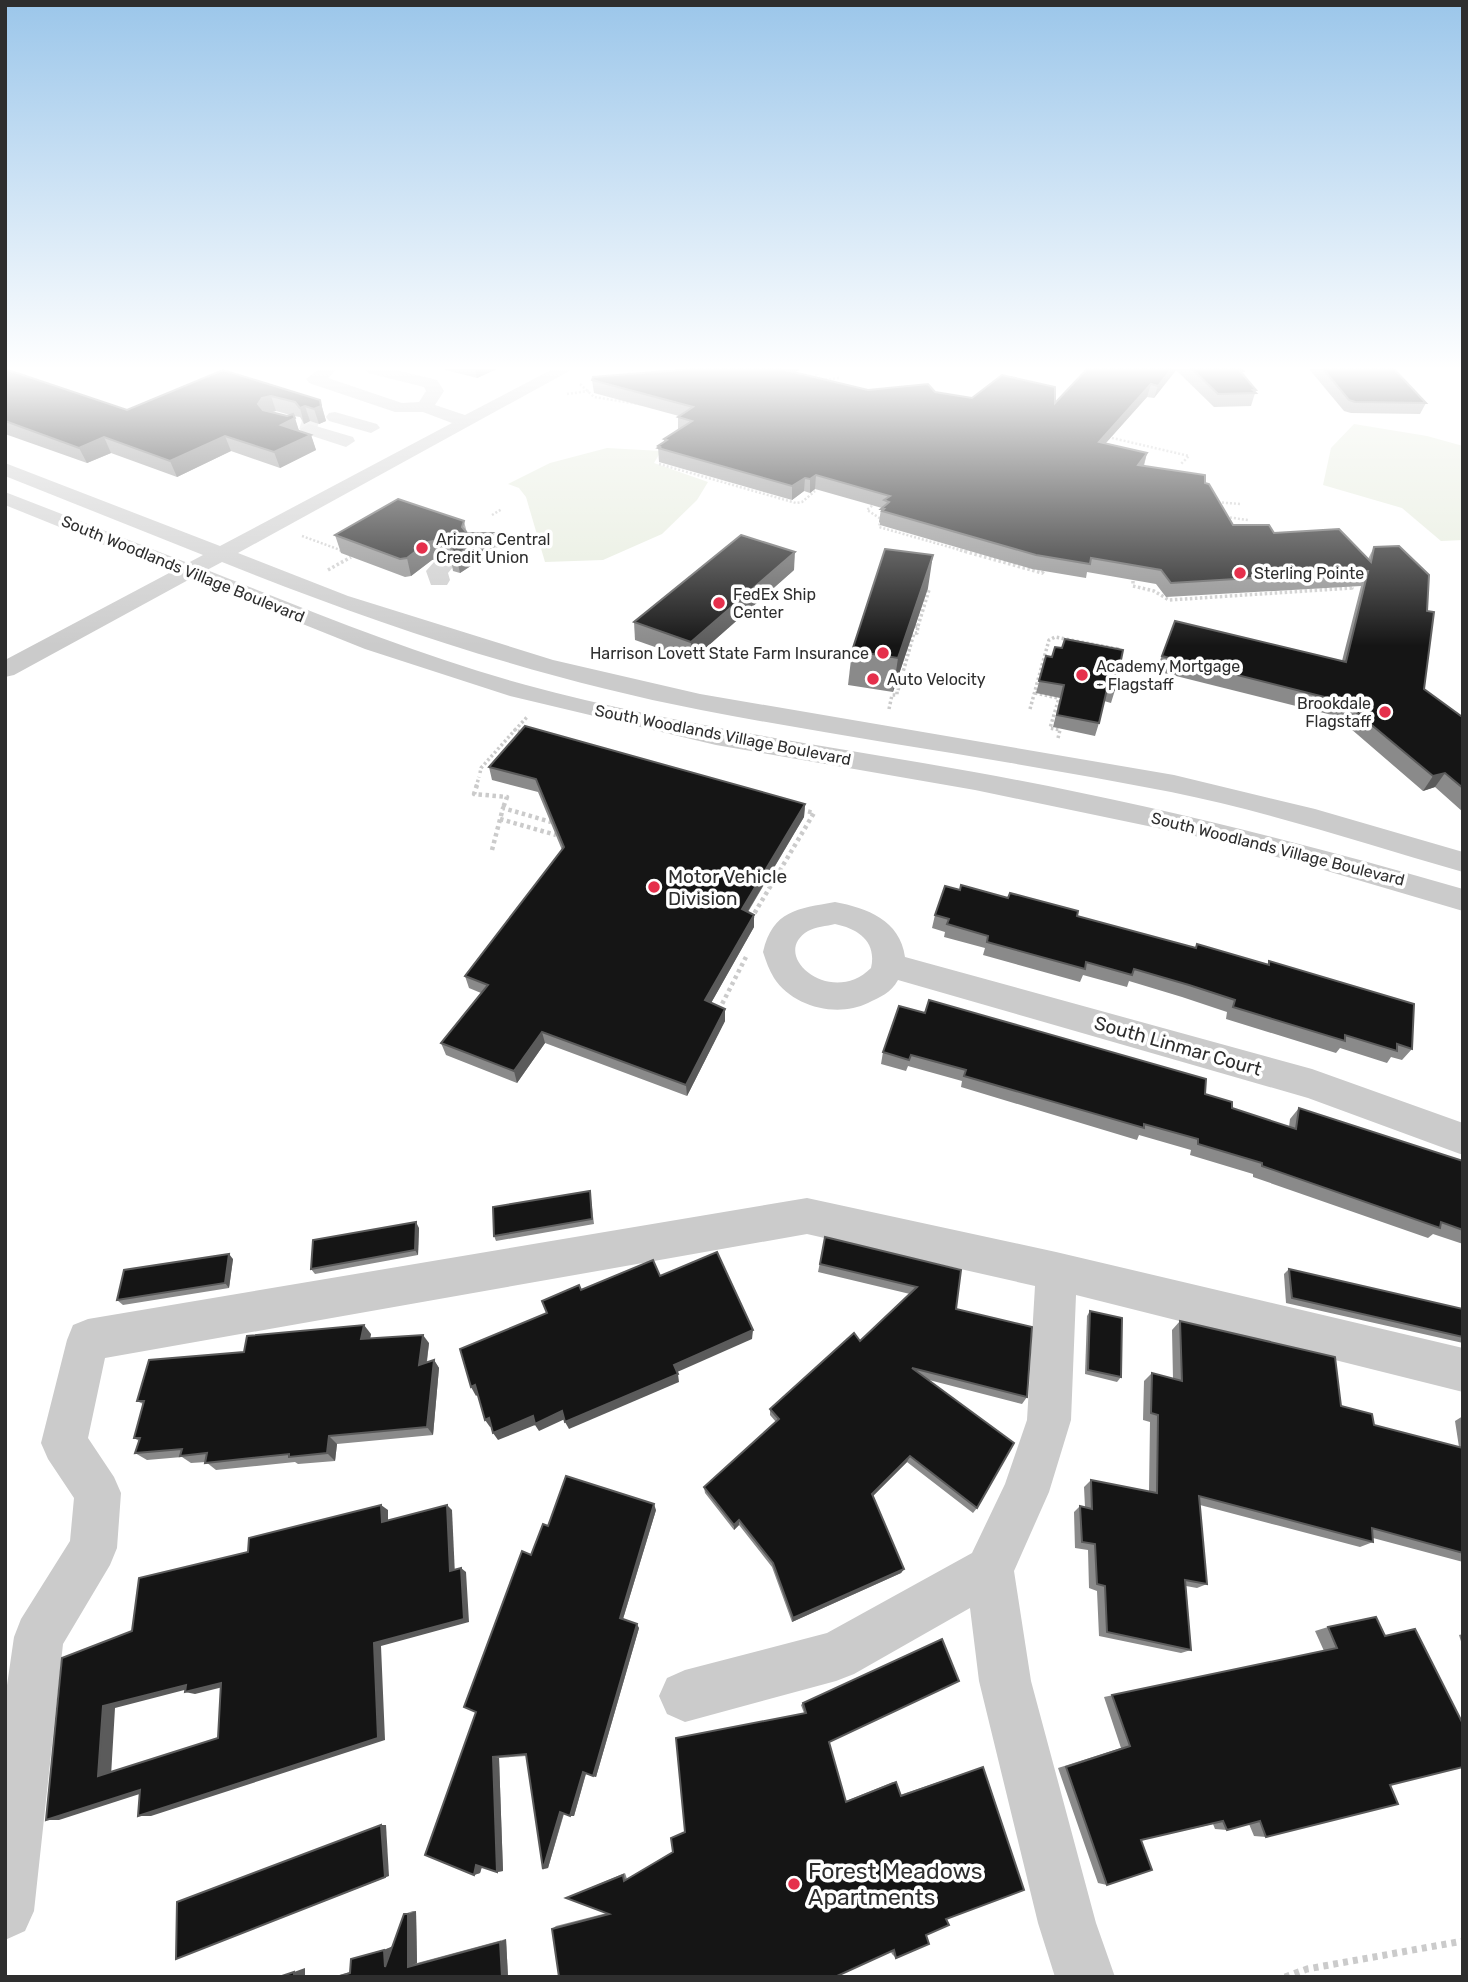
<svg xmlns="http://www.w3.org/2000/svg" width="1468" height="1982" viewBox="0 0 1468 1982" font-family="Rubik,sans-serif">
	<rect width="100%" height="100%" fill="#fff"/>
	<g fill="#e5ebdc">
		<path d="M1354,424L1427,436L1463,446V540L1441,541L1402,508L1323,485L1331,448Z"/>
		<path d="M607,448L661,451L654,463L708,482L697,500L662,534L603,560L545,562L526,497L519,488L508,484L550,463Z"/>
	</g>
	<g fill="none" stroke-linecap="round" stroke-linejoin="round">
		<path stroke="#d5d5d5" stroke-width="19" stroke-dasharray="19 10" stroke-linecap="butt" d="M302,420L318,425"/>
		<g stroke="#cbcbcb" stroke-width="2.5" stroke-dasharray="2 2" stroke-linecap="butt">
			<path d="M796,369L799,370"/>
			<path d="M628,373L635,369"/>
			<path d="M816,374L821,380L840,378"/>
			<path d="M580,384L594,397L645,405"/>
			<path d="M567,394L589,391"/>
			<path d="M1108,437L1189,456L1180,465"/>
			<path d="M659,464L796,503L802,502L815,491"/>
			<path d="M1214,502L1241,504"/>
			<path d="M875,503L867,510L881,519L879,527L967,552"/>
			<path d="M492,515L502,509"/>
			<path d="M1226,517L1248,520"/>
			<path d="M302,536L343,551"/>
		</g>
		<g stroke="#cbcbcb" stroke-width="3.5" stroke-dasharray="2.5 2.5" stroke-linecap="butt">
			<path d="M340,550L343,551"/>
			<path d="M960,550L1042,573L1048,567"/>
			<path d="M328,570L351,557"/>
			<path d="M1133,581V586L1154,591L1169,600L1352,588L1348,583"/>
			<path d="M918,626L929,590"/>
			<path d="M1091,644L1118,649L1116,654"/>
			<path d="M898,690L914,633H917L918,626H914"/>
			<path d="M1035,693L1058,698"/>
			<path d="M889,709L892,695H897V690"/>
			<path d="M1030,709L1049,640L1055,637L1091,644L1090,650"/>
			<path d="M525,733L515,730L528,716"/>
			<path d="M1058,738L1060,730L1050,728L1059,698"/>
			<path d="M480,773L481,768L515,730"/>
			<path d="M476,787L479,777"/>
		</g>
		<g stroke="#cbcbcb" stroke-width="4.5" stroke-dasharray="3.5 3.5" stroke-linecap="butt">
			<path d="M477,785L474,794L507,797L503,808"/>
			<path d="M500,819L556,835"/>
			<path d="M492,850L503,808L551,822"/>
			<path d="M751,919L814,813L799,809"/>
			<path d="M719,1010L747,955"/>
		</g>
		<path stroke="#cbcbcb" stroke-width="7" stroke-dasharray="5 5" stroke-linecap="butt" d="M1285,1977L1307,1969L1463,1941"/>
		<g fill="#cbcbcb" fill-rule="evenodd">
			<path d="M319,369H337L328,378L402,403L419,402L426,391L424,387L368,373L366,369H392L437,380L444,391L435,405L465,415L553,369H573L238,553L348,596L553,660L700,694L1174,775L1315,809L1463,852V872C1366,844 1270,812 1171,792C1015,761 857,740 701,710C537,678 377,624 222,562L207,570C312,612 417,655 526,685C673,725 825,745 974,772C1140,802 1301,842 1463,889V911L1300,863L1191,835L975,790L716,745L510,696L365,649L190,579L14,675L5,677V660L171,572L5,505V492L188,563L203,555L5,476V463L220,546L452,423L423,412H395L309,383L306,379Z"/>
			<path d="M335,412L377,424L380,428L371,433L329,421L326,417L329,413Z"/>
			<path d="M309,424L353,437L355,441L346,447L303,433L300,429Z"/>
			<path d="M487,533L514,535L517,540L514,545C504,547 480,550 471,548L468,543L471,538Z"/>
			<path d="M442,560L450,562L453,567L448,573L450,580L447,585H431L426,571L434,562Z"/>
			<path d="M835,902C867,908 900,920 905,957L1312,1069L1463,1123V1155L1308,1098L898,980C891,993 880,997 868,1003C837,1018 793,1007 774,978C769,970 766,961 763,952C773,910 797,909 835,902ZM835,924C859,929 877,942 871,968C831,1008 768,955 808,931C815,927 827,926 835,924Z"/>
			<path d="M807,1198L1056,1252L1463,1348V1392L1076,1295L1071,1420L1049,1492L1014,1571L1031,1681L1096,1923L1115,1977H1055L1038,1923L979,1681L970,1608L854,1674L836,1681L685,1722L667,1714L659,1696L667,1678L685,1670L827,1633L972,1553L1005,1484L1027,1420L1035,1286L807,1234L105,1358L88,1438L114,1477L121,1493L117,1548L110,1565L63,1644L34,1911L25,1931L5,1940V1699L14,1637L21,1619L70,1541L74,1498L48,1459L41,1443L67,1340L73,1325L88,1319Z"/>
		</g>
	</g>
	<g fill="#8a8a8a" fill-rule="evenodd">
		<path d="M5,369L127,410L223,370L320,400L326,421L319,424L310,421L304,424L300,417L294,416L299,431L311,435L316,450L280,468L231,451L177,477L111,453L87,463L5,434ZM276,411L290,415L287,416L272,412Z"/>
		<path d="M442,369H497L477,378Z"/>
		<path d="M692,369H800L794,373L868,390L935,392L972,398L1055,403L1087,369H1241L1243,371L1242,374L1256,390L1251,406L1214,407L1176,370L1154,398L1147,397L1106,443L1147,453L1144,466L1205,483L1233,525L1274,533L1368,559L1374,547L1427,611L1424,689L1461,716H1463V812L1435,787L1423,791L1336,716L1156,671L1175,621L1342,661L1361,586L1166,597L1156,584L1087,572L1086,578L1032,569L880,525V523L879,522L881,509L882,508L815,489L810,493L804,491L792,500L659,462L658,446L664,443V439L678,430V417L679,416L594,393L592,380Z"/>
		<path d="M1309,369H1394L1426,403L1420,414L1351,413L1344,411Z"/>
		<path d="M464,521L467,533L495,550L460,573L453,571L451,560L443,557L432,560L411,576L405,577L341,553L335,535Z"/>
		<path d="M794,570L692,660L635,640L634,622Z"/>
		<path d="M928,588L893,692L848,685L852,651Z"/>
		<path d="M1046,656L1115,690L1111,703L1104,701L1099,723L1095,736L1053,727L1060,698L1036,693Z"/>
		<path d="M489,767L805,804L804,817L748,912L754,915V927L711,1003L725,1021L687,1096L545,1043L517,1083L446,1055L441,1043L481,993L469,988L465,976L562,850L538,792L492,780Z"/>
		<path d="M935,915L1077,916L1195,948L1197,944L1267,965L1269,961L1412,1049L1402,1060L1391,1057L1387,1063L1340,1048L1336,1053L1226,1019L1227,1012L1182,997L1129,981L1127,987L1083,975L1080,982L983,955L985,948L944,937L945,932L932,928Z"/>
		<path d="M899,1006L1205,1094L1232,1108L1289,1127L1290,1119L1299,1108L1463,1161V1244L1433,1234L1428,1238L1253,1177V1174L1190,1155L1191,1150L1139,1135L1137,1140L961,1087L962,1081L908,1066L906,1071L881,1064L883,1052Z"/>
		<path d="M590,1191L594,1224L496,1241L494,1236Z"/>
		<path d="M419,1228L418,1255L315,1274L311,1269Z"/>
		<path d="M825,1237L956,1309L1027,1397L1022,1404L929,1380L977,1508L973,1513L907,1462L873,1496L904,1569L901,1573L792,1622L772,1567L739,1525L734,1530L705,1493L704,1487L776,1422L770,1415V1409L860,1341L910,1294L818,1272Z"/>
		<path d="M233,1259L229,1288L123,1305L117,1300Z"/>
		<path d="M1289,1269L1463,1309V1343L1286,1303L1284,1274Z"/>
		<path d="M1090,1311L1121,1377L1117,1382L1085,1374L1087,1316Z"/>
		<path d="M1180,1321L1374,1425L1459,1447L1455,1421L1463,1416V1562L1373,1538V1542L1360,1547L1200,1505L1207,1584L1197,1588L1186,1586L1191,1650L1181,1653L1099,1636L1097,1591L1089,1588L1088,1550L1075,1548L1074,1512L1080,1506L1085,1507L1084,1487L1091,1480L1149,1492L1150,1422L1143,1420L1144,1381L1152,1373L1173,1379L1172,1330Z"/>
		<path d="M371,1334L370,1339L429,1343L427,1362L434,1360L439,1368L433,1435L337,1444L335,1461L298,1464L295,1462L216,1470L206,1462L191,1463L182,1457L147,1460L135,1453L139,1441L134,1438L143,1404L137,1401L244,1352Z"/>
		<path d="M656,1510L623,1619L639,1628L596,1777L586,1774L574,1816H570L564,1814L548,1868L543,1869L526,1756L499,1758L503,1871L497,1872L482,1867L480,1873L474,1875L476,1712L531,1555L548,1526Z"/>
		<path d="M1376,1617L1390,1785L1266,1837L1254,1836L1249,1824L1227,1830L1215,1829L1213,1824L1141,1840L1107,1885L1098,1883L1058,1768L1121,1748L1104,1697L1324,1651L1315,1631L1328,1627Z"/>
		<path d="M1463,1634V1648L1459,1635Z"/>
		<path d="M803,1703L829,1743L846,1801L893,1782H896L900,1795L983,1767L946,1919L926,1935L896,1958L892,1954L891,1952L552,1929L556,1926L607,1913L566,1898L625,1873L627,1879L673,1852L685,1832L804,1713L801,1705Z"/>
		<path d="M413,1911H416L417,1963L506,1939L508,1977H332L350,1972L351,1959L393,1947L404,1914Z"/>
	</g>
	<g fill="#5b5b5b">
		<path d="M475,369H497L477,378Z"/>
		<path d="M782,369H800L780,382Z"/>
		<path d="M1171,369H1177L1154,398L1158,386Z"/>
		<path d="M1151,384L1147,397L1095,455L1099,442Z"/>
		<path d="M271,396L276,411L267,413L263,419L258,404L262,398Z"/>
		<path d="M320,400L326,421L319,424L314,409Z"/>
		<path d="M305,406L310,421L304,424L300,408Z"/>
		<path d="M295,418L300,434L281,425Z"/>
		<path d="M311,435L316,450L280,468L274,452Z"/>
		<path d="M225,436L231,451L177,477L170,461Z"/>
		<path d="M104,437L111,453L87,463L79,448Z"/>
		<path d="M1147,453L1143,467L1138,465Z"/>
		<path d="M816,475L815,489L810,493V479Z"/>
		<path d="M805,478L804,491L792,500V486Z"/>
		<path d="M492,533L495,550L460,573L456,555Z"/>
		<path d="M439,540L443,557L432,560L411,576L407,558L428,542Z"/>
		<path d="M795,552L794,570L692,660L691,642Z"/>
		<path d="M933,555L928,588L893,692L898,658Z"/>
		<path d="M1445,773L1435,787L1423,791L1433,776Z"/>
		<path d="M805,804L804,817L742,921V909Z"/>
		<path d="M754,915V927L706,1012L705,1000Z"/>
		<path d="M725,1009V1021L687,1096L686,1085Z"/>
		<path d="M542,1032L545,1043L517,1083L514,1071Z"/>
		<path d="M416,1222L419,1228L418,1255L415,1250Z"/>
		<path d="M229,1254L233,1259L229,1288L225,1283Z"/>
		<path d="M364,1325L371,1334L368,1348L361,1339Z"/>
		<path d="M753,1330L752,1339L675,1373L674,1365Z"/>
		<path d="M423,1335L429,1343L425,1374L419,1365Z"/>
		<path d="M434,1360L439,1368L433,1435L427,1427Z"/>
		<path d="M678,1374L679,1382L569,1429L565,1422Z"/>
		<path d="M475,1385L480,1393L476,1396L471,1387Z"/>
		<path d="M562,1411L565,1419L539,1431L535,1425L498,1440L493,1433L533,1416Z"/>
		<path d="M489,1418L494,1426L490,1427L485,1420Z"/>
		<path d="M329,1436L337,1444L335,1461L327,1453Z"/>
		<path d="M910,1456L907,1462L870,1499L872,1494Z"/>
		<path d="M654,1504L656,1510L622,1622L620,1618Z"/>
		<path d="M381,1505L388,1510V1527L382,1522Z"/>
		<path d="M447,1505L452,1510L455,1575L450,1571Z"/>
		<path d="M739,1520V1525L734,1530V1525Z"/>
		<path d="M461,1568L466,1572L469,1622L381,1646L385,1740L151,1816H138L374,1643Z"/>
		<path d="M904,1569L901,1573L792,1622L793,1618Z"/>
		<path d="M637,1624L639,1628L596,1777L593,1776Z"/>
		<path d="M221,1683L231,1685L195,1694L185,1692Z"/>
		<path d="M186,1685L196,1687L115,1708L111,1776H98L103,1706Z"/>
		<path d="M493,1757L499,1758L503,1871L497,1872Z"/>
		<path d="M583,1772L586,1773L574,1816H570Z"/>
		<path d="M140,1790H152L59,1820H46Z"/>
		<path d="M560,1812H564L548,1868L543,1869Z"/>
		<path d="M381,1825H386L389,1876L176,1959Z"/>
		<path d="M483,1863L480,1873L474,1875L476,1865Z"/>
		<path d="M416,1911L417,1963L408,1967V1914Z"/>
		<path d="M506,1939L508,1977H502L500,1942Z"/>
		<path d="M393,1946L385,1967L384,1950Z"/>
		<path d="M305,1968V1977H294V1972Z"/>
	</g>
	<g fill="#151515" stroke="#5b5b5b" stroke-width="2" fill-rule="evenodd">
		<path d="M5,369L127,410L223,370L320,400L321,406L314,409L305,406L300,408L295,402L271,396L262,398L258,404L263,410L287,416L293,414L295,418L281,425L311,435L274,452L225,436L170,461L104,437L79,448L5,421Z"/>
		<path d="M692,369H782H781L868,390L928,384L935,392L972,398L1002,375L1055,387V403L1087,369H1171L1158,386L1151,384L1099,442L1147,453L1138,465L1205,475V483L1209,484L1233,525H1269L1274,533L1339,529L1371,562L1374,547L1399,546L1429,575L1427,611L1434,612L1424,689L1461,716H1463V788L1445,773L1433,776L1344,702L1162,656L1175,621L1346,662L1368,571L1171,583L1161,570L1091,558L1090,564L1036,555L882,511L884,509H881L889,502L884,500L890,496L816,475L810,479L805,478L792,486L658,448L660,447L658,446L667,440L664,439L692,421L678,417L693,407L592,380L593,377Z"/>
		<path d="M1192,369H1241L1243,371H1240L1256,390H1253L1256,393L1218,394Z"/>
		<path d="M1323,369H1394L1426,403L1355,402L1349,400Z"/>
		<path d="M398,499L464,521L462,527L467,533H492L456,555L449,553L452,549L448,543L439,540L428,542L407,558L400,559L335,535Z"/>
		<path d="M741,535L795,552L691,642L634,622Z"/>
		<path d="M885,549L933,555L898,658L852,651Z"/>
		<path d="M1065,639L1123,650L1115,690L1107,689L1099,723L1057,715L1064,685L1039,681L1046,656L1052,657L1055,647L1062,648Z"/>
		<path d="M525,726L805,804L742,909L754,915L705,1000L725,1009L686,1085L542,1032L514,1071L441,1043L488,985L465,976L564,847L536,779L489,767Z"/>
		<path d="M961,885L1008,898L1010,893L1078,911L1077,916L1196,948L1197,944L1269,965V961L1414,1004L1412,1049L1397,1044V1051L1345,1035V1041L1233,1007L1235,1000L1189,985L1134,969L1132,975L1086,962L1085,969L987,942L988,936L947,924L949,919L935,915L945,886L960,890Z"/>
		<path d="M929,1000L1206,1079L1205,1094L1232,1102V1108L1296,1129L1299,1108L1463,1161V1230L1441,1222L1440,1228L1262,1166V1163L1198,1144V1139L1144,1124V1128L964,1076L966,1070L911,1055L909,1060L883,1052L899,1006L925,1013Z"/>
		<path d="M590,1191L592,1219L494,1236L493,1207Z"/>
		<path d="M416,1222L415,1250L311,1269L313,1240Z"/>
		<path d="M825,1237L961,1270L956,1309L1032,1327L1027,1397L912,1368L1014,1443L977,1508L910,1456L872,1494L904,1569L793,1618L773,1563L739,1520L734,1525L704,1487L779,1419L770,1409L854,1333L860,1341L917,1287L820,1264Z"/>
		<path d="M717,1252L753,1330L674,1365L678,1374L565,1422L562,1411L535,1424L533,1416L493,1433L489,1418L485,1420L475,1385L471,1387L460,1349L547,1313L542,1301L579,1285L581,1290L653,1260L660,1276Z"/>
		<path d="M229,1254L225,1283L117,1300L124,1270Z"/>
		<path d="M1289,1269L1463,1309V1337L1292,1298Z"/>
		<path d="M1090,1311L1122,1318L1121,1377L1088,1370Z"/>
		<path d="M1180,1321L1335,1357L1341,1406L1372,1414L1374,1425L1463,1448V1553L1372,1528L1373,1542L1199,1496L1207,1584L1185,1580L1191,1650L1107,1632L1105,1586L1097,1584L1095,1544L1082,1542L1080,1506L1092,1509L1091,1480L1157,1493L1158,1415L1151,1413L1152,1373L1182,1381Z"/>
		<path d="M364,1325L361,1339L423,1335L419,1365L434,1360L427,1427L329,1436L327,1453L289,1457V1454L205,1463L207,1453L180,1456L182,1449L135,1453L140,1438H134L144,1401H137L149,1360L244,1352L247,1336Z"/>
		<path d="M566,1476L654,1504L620,1618L637,1624L593,1776L583,1772L570,1816L560,1812L543,1869L526,1754L493,1757L497,1872L476,1865L474,1875L425,1855L476,1712L464,1707L522,1551L531,1555L543,1524L548,1526Z"/>
		<path d="M381,1505L382,1522L447,1505L450,1571L461,1568L464,1619L374,1643L378,1738L138,1816L140,1790L46,1820L62,1658L132,1631L139,1578L248,1552L249,1538ZM221,1683L218,1738L98,1776L103,1706L186,1685L185,1692Z"/>
		<path d="M1376,1617L1385,1636L1415,1629L1463,1724V1767L1390,1785L1398,1804L1266,1837L1260,1821L1227,1830L1223,1821L1141,1840L1152,1870L1107,1885L1066,1767L1130,1746L1112,1695L1337,1648L1328,1627Z"/>
		<path d="M942,1639L959,1681L829,1742L846,1802L896,1782L901,1796L983,1767L1024,1890L946,1919L949,1925L926,1935L929,1944L896,1958L894,1950L835,1977H559L552,1929L609,1914L566,1898L623,1875L624,1881L673,1852L671,1838L685,1832L676,1738L806,1713L803,1703Z"/>
		<path d="M381,1825L385,1877L176,1959L177,1902Z"/>
		<path d="M404,1914H408V1967L500,1942L502,1977H337L350,1973L351,1959L384,1950L385,1967Z"/>
		<path d="M294,1972V1977H279Z"/>
	</g>
	<linearGradient id="sky" x2="0" y2="1"><stop stop-color="#9bc6ea"/><stop offset="0.57" stop-color="#fff"/><stop offset="1" stop-color="#fff" stop-opacity="0"/></linearGradient>
	<rect width="1468" height="646" fill="url(#sky)"/>
	<g fill="#e5304c" stroke="#fff" stroke-width="2.5">
		<circle cx="422" cy="548" r="7"/>
		<circle cx="1240" cy="573" r="7"/>
		<circle cx="719" cy="603" r="7"/>
		<circle cx="883" cy="653" r="7"/>
		<circle cx="1082" cy="675" r="7"/>
		<circle cx="873" cy="679" r="7"/>
		<circle cx="1385" cy="712" r="7"/>
		<circle cx="654" cy="887" r="7"/>
		<circle cx="794" cy="1884" r="7"/>
	</g>
	<g text-anchor="middle" dominant-baseline="central" stroke-width="7" stroke-linejoin="round" paint-order="stroke">
		<g font-size="16" fill="#2e2e2e" stroke="#fff" text-anchor="start">
			<text x="436" y="539">Arizona Central<tspan x="436" dy="18">Credit Union</tspan></text>
			<text x="1254" y="573">Sterling Pointe</text>
			<text x="733" y="594">FedEx Ship<tspan x="733" dy="18">Center</tspan></text>
			<text x="869" y="653" text-anchor="end">Harrison Lovett State Farm Insurance</text>
			<text x="1096" y="666">Academy Mortgage<tspan x="1096" dy="18">- Flagstaff</tspan></text>
			<text x="887" y="679">Auto Velocity</text>
			<text x="1371" y="703" text-anchor="end">Brookdale<tspan x="1371" dy="18">Flagstaff</tspan></text>
		</g>
		<g font-size="16" fill="#2e2e2e" stroke="#fff">
			<text transform="translate(183 569) rotate(22)">South Woodlands Village Boulevard</text>
			<text transform="translate(723 735) rotate(11)">South Woodlands Village Boulevard</text>
			<text transform="translate(1278 849) rotate(14)">South Woodlands Village Boulevard</text>
		</g>
		<g font-size="19" fill="#2e2e2e" stroke="#fff" text-anchor="start">
			<text x="668" y="876">Motor Vehicle<tspan x="668" dy="22">Division</tspan></text>
		</g>
		<g font-size="19" fill="#2e2e2e" stroke="#fff">
			<text transform="translate(1178 1046) rotate(16)">South Linmar Court</text>
		</g>
		<g font-size="23" fill="#2e2e2e" stroke="#fff" text-anchor="start">
			<text x="808" y="1871">Forest Meadows<tspan x="808" dy="26">Apartments</tspan></text>
		</g>
	</g>
	<rect width="1468" height="1982" fill="none" stroke="#2e2e2e" stroke-width="14"/>
</svg>
